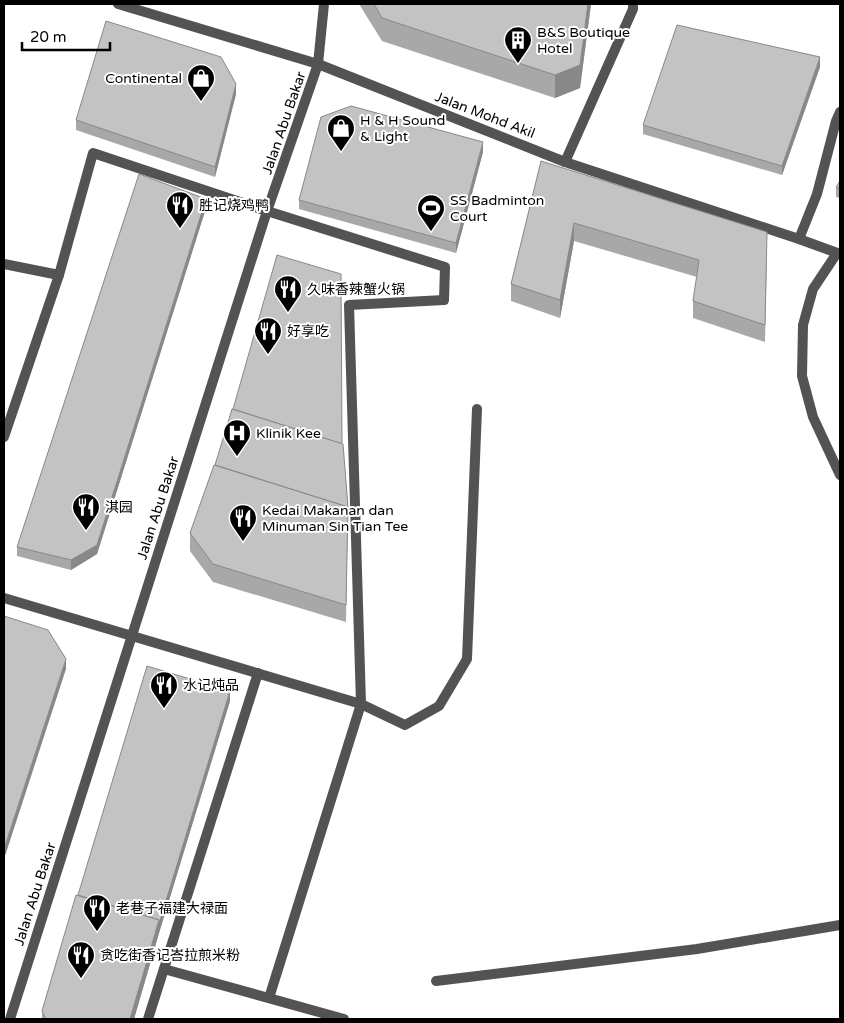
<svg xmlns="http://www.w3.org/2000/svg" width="844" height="1023" viewBox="0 0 844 1023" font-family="'Varela Round','Noto Sans SC',sans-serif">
	<rect width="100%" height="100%" fill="#fff"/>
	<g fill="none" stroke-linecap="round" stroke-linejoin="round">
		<g stroke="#535353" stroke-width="10">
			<path d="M565,162L633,9V4"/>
			<path d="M799,239L817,194L836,121L840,112"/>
			<path d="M4,264L59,275"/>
			<path d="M4,437L59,275L93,153L267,211L445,267L444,300L349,305L361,704L269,998"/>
			<path d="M164,969L344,1019"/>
			<path d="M148,1019L258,673"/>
		</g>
		<g stroke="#535353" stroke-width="10">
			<path d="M318,64L324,4"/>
			<path d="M4,598L361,704L405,725L439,706L467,659L477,409"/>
			<path d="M436,981L697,949L840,925"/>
		</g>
		<g stroke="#535353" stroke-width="10">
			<path d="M118,4L318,64L565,162L799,239L840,254"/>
			<path d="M837,253L813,289L803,325L802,376L813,417L840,475"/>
			<path d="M10,1019L267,211L318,64"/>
		</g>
	</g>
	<g fill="#a8a8a8">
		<path d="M359,4H591L580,88L555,98L382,41Z"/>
		<path d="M820,67L782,175L643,134V125Z"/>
		<path d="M236,94L215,177L76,130V120Z"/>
		<path d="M483,152L456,253L299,209V200Z"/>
		<path d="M541,161L767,249L765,342L693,318V301L697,277L574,241L560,318L511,301V284Z"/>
		<path d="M840,181V198L836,197V187Z"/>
		<path d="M206,208L97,554L71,570L17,556V547Z"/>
		<path d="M342,444L348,507L346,622L213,582L190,551V533L215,465Z"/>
		<path d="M230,701L159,933L134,1019H42V1011L78,895Z"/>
	</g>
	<g fill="#888">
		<path d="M588,4H591L580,88L555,98V75Z"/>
		<path d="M820,57V67L782,175V166Z"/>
		<path d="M236,84V94L215,177V167Z"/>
		<path d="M483,142V152L456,253V243Z"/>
		<path d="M206,199V208L97,554L71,570V560Z"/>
		<path d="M574,223V241L560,318V300Z"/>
		<path d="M66,659V669L4,859V849Z"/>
		<path d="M230,691V701L159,933L134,1019H130L159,920Z"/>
	</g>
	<g fill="#c3c3c3" stroke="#888">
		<path d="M374,4H588L580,65L555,75L382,18Z"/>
		<path d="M106,21L221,57L236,84L215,167L76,120Z"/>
		<path d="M677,25L820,57L782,166L643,125Z"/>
		<path d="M351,106L483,142L456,243L299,200L321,117Z"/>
		<path d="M541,161L767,232L765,325L693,301L699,260L574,223L560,300L511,284Z"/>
		<path d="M139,174L206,199L97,545L71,560L17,547Z"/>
		<path d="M840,181V188L836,187Z"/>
		<path d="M277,255L341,274L342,444L233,409Z"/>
		<path d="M232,409L343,444L348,507L215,465Z"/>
		<path d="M214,465L348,507L346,605L213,564L190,533Z"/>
		<path d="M4,616L48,630L66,659L4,849Z"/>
		<path d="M147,666L230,691L159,924V920L78,895Z"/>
		<path d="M76,895L159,920L130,1019H46L42,1011Z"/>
	</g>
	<defs>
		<g id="building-pin" transform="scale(1.4375)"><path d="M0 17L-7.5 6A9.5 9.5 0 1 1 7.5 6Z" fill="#000" stroke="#fff"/><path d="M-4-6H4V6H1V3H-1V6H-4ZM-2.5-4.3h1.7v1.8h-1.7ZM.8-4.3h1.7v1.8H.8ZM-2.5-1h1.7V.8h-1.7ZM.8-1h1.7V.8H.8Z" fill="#fff"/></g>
		<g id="shop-pin" transform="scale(1.4375)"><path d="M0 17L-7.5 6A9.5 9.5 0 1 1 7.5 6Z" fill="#000" stroke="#fff"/><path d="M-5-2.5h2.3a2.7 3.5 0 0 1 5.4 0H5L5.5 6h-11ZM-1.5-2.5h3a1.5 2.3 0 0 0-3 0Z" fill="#fff"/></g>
		<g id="restaurant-pin" transform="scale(1.4375)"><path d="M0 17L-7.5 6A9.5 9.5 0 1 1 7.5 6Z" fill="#000" stroke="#fff"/><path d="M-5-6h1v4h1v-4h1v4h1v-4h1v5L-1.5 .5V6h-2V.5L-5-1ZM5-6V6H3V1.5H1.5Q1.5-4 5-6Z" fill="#fff"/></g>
		<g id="stadium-pin" transform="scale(1.4375)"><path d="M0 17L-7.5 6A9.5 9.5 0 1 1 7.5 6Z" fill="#000" stroke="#fff"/><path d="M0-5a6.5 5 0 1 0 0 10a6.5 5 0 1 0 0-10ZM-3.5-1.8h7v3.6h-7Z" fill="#fff"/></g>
		<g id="hospital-pin" transform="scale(1.4375)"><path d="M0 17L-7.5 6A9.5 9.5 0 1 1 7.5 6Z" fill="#000" stroke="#fff"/><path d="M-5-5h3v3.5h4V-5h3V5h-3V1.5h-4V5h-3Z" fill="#fff"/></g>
	</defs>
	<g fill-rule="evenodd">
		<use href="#building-pin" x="518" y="40"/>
		<use href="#shop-pin" x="201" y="78"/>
		<use href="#shop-pin" x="341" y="128"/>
		<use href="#restaurant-pin" x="180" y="205"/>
		<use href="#stadium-pin" x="431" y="208"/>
		<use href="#restaurant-pin" x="288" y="289"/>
		<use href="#restaurant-pin" x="268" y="331"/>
		<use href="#hospital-pin" x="237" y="433"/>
		<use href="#restaurant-pin" x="86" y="507"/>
		<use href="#restaurant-pin" x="243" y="518"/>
		<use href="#restaurant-pin" x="164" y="685"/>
		<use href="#restaurant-pin" x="97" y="908"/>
		<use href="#restaurant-pin" x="81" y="955"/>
	</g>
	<g text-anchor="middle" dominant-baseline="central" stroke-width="4" stroke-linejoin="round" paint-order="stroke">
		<g font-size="14" fill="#000" stroke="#fff" text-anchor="start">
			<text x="537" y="32">B&amp;S Boutique<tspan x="537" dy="16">Hotel</tspan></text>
			<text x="182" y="78" text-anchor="end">Continental</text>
			<text x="360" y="120">H &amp; H Sound<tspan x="360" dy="16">&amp; Light</tspan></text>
			<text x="450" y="200">SS Badminton<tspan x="450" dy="16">Court</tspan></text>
			<text x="199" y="205">胜记烧鸡鸭</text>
			<text x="307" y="289">久味香辣蟹火锅</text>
			<text x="287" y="331">好享吃</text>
			<text x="256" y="433">Klinik Kee</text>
			<text x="105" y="507">淇园</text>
			<text x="262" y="510">Kedai Makanan dan<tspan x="262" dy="16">Minuman Sin Tian Tee</tspan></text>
			<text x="183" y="685">水记炖品</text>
			<text x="116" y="908">老巷子福建大禄面</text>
			<text x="100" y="955">贪吃街香记峇拉煎米粉</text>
		</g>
		<g font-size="14" fill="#000" stroke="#fff">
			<text transform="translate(485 115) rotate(21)">Jalan Mohd Akil</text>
			<text transform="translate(284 123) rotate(-71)">Jalan Abu Bakar</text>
			<text transform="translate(158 508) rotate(-72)">Jalan Abu Bakar</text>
			<text transform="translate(35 894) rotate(-72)">Jalan Abu Bakar</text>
		</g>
	</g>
	<rect width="844" height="1023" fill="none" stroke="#000000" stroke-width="10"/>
	<path d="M22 42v8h88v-8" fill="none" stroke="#000000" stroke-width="2.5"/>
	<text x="30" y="42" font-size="15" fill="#000000" stroke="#ffffff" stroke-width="4" paint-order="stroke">20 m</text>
</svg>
